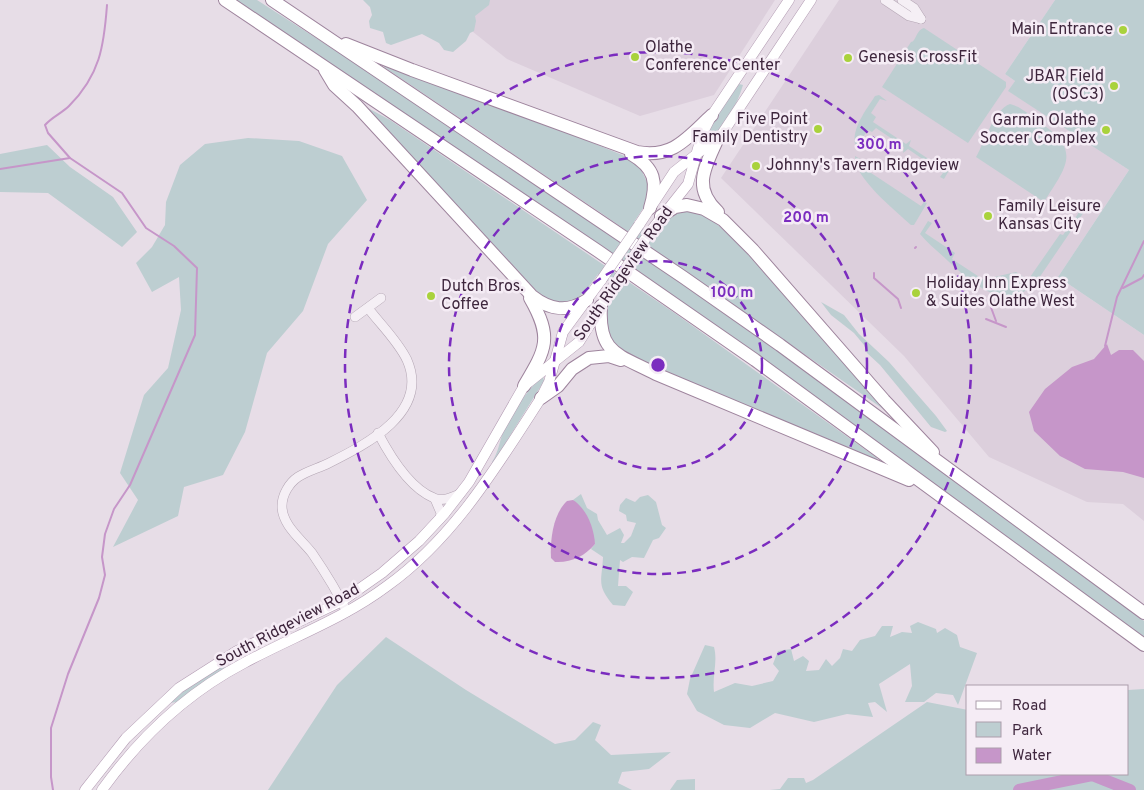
<svg xmlns="http://www.w3.org/2000/svg" width="1144" height="790" viewBox="0 0 1144 790" font-family="Overpass,sans-serif">
	<rect width="100%" height="100%" fill="#e7dde7"/>
	<g fill="#dccfdc">
		<path d="M433,0H775L714,95L640,116L507,59Z"/>
		<path d="M839,0H1055L1005,74L1015,81L1009,91L1129,170L1058,277L1144,335V521L1123,504L1087,502L989,457L904,356L721,178Z"/>
	</g>
	<g fill="#bdced1">
		<path d="M235,0H257L344,56L662,270L820,381L1144,621V638Z"/>
		<path d="M363,0H490L489,5L475,16L476,21L474,31L470,33L466,41L453,52L444,50L439,43L422,34L391,45L386,43L383,32L370,28L369,21L372,15L370,7Z"/>
		<path d="M1055,0H1144V335L1058,277L1129,170L1008,91L1015,81L1005,74Z"/>
		<path d="M924,28L1006,82V87L968,143L882,87L911,42C916,42 916,30 924,28Z"/>
		<path d="M385,64L569,133L627,157L640,167L647,182L648,195L644,207L634,222L654,236C663,223 673,207 692,210C729,216 860,377 889,413L601,213L384,67Z"/>
		<path d="M739,84L743,85C737,105 726,125 710,138L708,135L714,120Z"/>
		<path d="M879,95L887,101L880,99L871,113L876,117L873,122L906,144L911,140L909,146L945,170L948,166L951,167L944,179L940,177L943,173L908,149L903,153L904,147L876,128L872,132L868,130L858,144L862,149L855,144C852,128 866,110 875,96Z"/>
		<path d="M1010,104C1020,106 1031,116 1039,122C1082,150 1067,166 1044,202L976,157C983,146 994,109 1010,104Z"/>
		<path d="M366,107L390,120L676,314L877,458L875,462L659,371L619,349L607,334L606,308L619,288L598,274C582,296 572,313 541,296Z"/>
		<path d="M248,138L299,141L342,156L367,200L328,244L303,311L267,353L245,432L223,475L184,487L178,516L113,547L138,500L120,473L144,395L168,368L181,310L179,277L152,292L136,263L152,247L165,225L166,202L180,165L205,144Z"/>
		<path d="M47,145L70,167L113,197L137,232L122,247L48,193L0,192V154Z"/>
		<path d="M855,156L862,160L859,165L921,206L924,202L927,203L914,225H911C896,211 853,177 855,156Z"/>
		<path d="M1087,201L1090,203L1037,281C1006,315 973,284 948,261C939,252 928,244 920,234L928,221L932,223L925,233L955,253L952,259L987,282L990,278L1016,272L1028,280L1060,234L1063,235Z"/>
		<path d="M821,302L844,315L859,334L889,362L936,416L947,431L945,432L931,427L880,365L867,353L864,345L854,333L831,315Z"/>
		<path d="M543,376L544,381L493,463L492,462C499,451 499,442 504,430C514,410 526,391 543,376Z"/>
		<path d="M581,494L587,508L597,514L598,520L607,535L620,528L624,535L621,543H624L631,536L636,523L627,521L626,515L619,511L620,505L626,498L635,502L640,497L648,495L656,502L662,525L666,528L659,538L653,540L644,558L632,557L623,562L620,560L618,586H626L633,592L625,606L613,605C596,585 602,581 603,557L591,549L595,544L573,500Z"/>
		<path d="M918,622L936,629L937,633L945,628L957,635L960,647L977,653L958,705L953,695L936,693L924,702H905L912,686L910,664L879,684L887,712L875,702L868,703L873,717L847,714L814,722L775,713L750,728L724,725L697,711L687,694L690,679L705,645L714,647C718,662 712,676 714,692L735,683L752,686L773,681L779,671L773,664L778,651L791,649L794,661L803,656L809,661L806,671L819,670L826,659L832,666L840,658L843,649L852,651L860,640L875,636L882,626H893L890,637L902,632L912,633L910,626Z"/>
		<path d="M386,637L466,690L555,744L575,740L593,722L601,725L595,740L611,755L671,752L649,769L622,772L618,783L632,790H268L337,685Z"/>
		<path d="M240,654L241,656L227,664L225,668L177,702L169,703L194,683Z"/>
		<path d="M1144,689V790H770L780,789L788,778H804L806,783L813,780L927,702L968,710V774H1128V690Z"/>
		<path d="M695,779V790H670L677,780Z"/>
	</g>
	<g fill="#c696c9">
		<path d="M1107,344L1111,355L1119,350H1133L1144,361V478L1123,472L1085,469L1060,456L1034,431L1029,412L1045,389L1072,367L1094,359Z"/>
		<path d="M573,500C587,509 594,528 595,544C585,556 571,563 555,562L551,558C550,540 553,514 567,501Z"/>
	</g>
	<g fill="none" stroke-linecap="round" stroke-linejoin="round">
		<g stroke="#c696c9" stroke-width="2">
			<path d="M0,169L70,158"/>
			<path d="M915,248L916,247"/>
			<path d="M874,273V278L898,299L901,308"/>
			<path d="M956,286L958,284"/>
			<path d="M1123,288L1142,278L1144,275"/>
			<path d="M989,302L996,321"/>
			<path d="M986,319L1006,327"/>
			<path d="M1105,346L1117,297L1144,241"/>
			<path d="M53,790L51,777V728L68,674L99,598L105,575L102,557L105,534L114,509L130,485L195,335L197,268L174,246L146,228L122,193L70,158L48,133L45,125C52,117 62,113 69,106C100,75 104,46 107,5"/>
		</g>
		<path stroke="#c696c9" stroke-width="12" d="M1019,790L1092,775L1130,790"/>
		<g stroke="#b4a6b4" stroke-width="10">
			<g id="minor">
				<path d="M885,0L909,16L921,19"/>
				<path d="M902,0L914,8L921,19"/>
				<path d="M355,317L381,298"/>
				<path d="M378,433C390,456 409,488 434,498C443,502 452,497 460,494"/>
				<path d="M435,499L441,513L440,519"/>
				<path d="M347,612C337,591 325,572 312,553C301,539 282,525 282,506C282,495 289,483 298,477C307,471 319,468 329,463C367,444 430,412 407,360C398,341 380,324 368,308"/>
			</g>
		</g>
		<g stroke="#b39cb3" stroke-width="11">
			<g id="major">
				<path d="M639,225L674,172L722,134L811,0"/>
				<path d="M650,232L688,184L702,134L712,115L789,0"/>
				<path d="M85,790L126,738L179,688L237,651L342,601L382,573L419,541L445,513L469,482L524,386L579,342L613,287"/>
				<path d="M102,790C140,737 187,693 244,663C292,637 343,619 387,586C454,538 497,466 541,398L549,382L563,332L602,279"/>
			</g>
		</g>
		<g stroke="#9e849d" stroke-width="14">
			<g id="highway">
				<path d="M225,0L598,251L755,360L1144,645"/>
				<path d="M272,0L683,277L780,345L1144,613"/>
				<path d="M346,44L412,70L637,152C673,159 688,137 712,115"/>
				<path d="M325,70L334,85L357,106L532,296C550,310 567,313 587,300"/>
				<path d="M631,154C655,168 658,182 650,208"/>
				<path d="M718,212C691,187 706,166 718,138"/>
				<path d="M661,216L675,207L687,205L704,209L723,220L753,250L884,400L933,452"/>
				<path d="M601,306C598,354 618,354 656,374L909,480"/>
				<path d="M524,386C546,349 553,338 530,298"/>
				<path d="M541,398L558,386L572,369L589,358L609,356L621,360"/>
			</g>
		</g>
		<use href="#minor" stroke="#f5eff5" stroke-width="9"/>
		<use href="#major" stroke="#fff" stroke-width="10"/>
		<use href="#highway" stroke="#fff" stroke-width="12"/>
		<g stroke="#b39cb3" stroke-width="11" stroke-linecap="butt">
			<g id="major-bridge">
				<path d="M602,279L639,225"/>
				<path d="M613,287L650,232"/>
			</g>
		</g>
		<use href="#major-bridge" stroke="#fff" stroke-width="10"/>
	</g>
	<g fill="none" stroke="#7b2cbf" stroke-width="2.5" stroke-dasharray="9 6">
		<circle cx="658" cy="365" r="104"/>
		<circle cx="658" cy="365" r="209"/>
		<circle cx="658" cy="365" r="313"/>
	</g>
	<g fill="#a9d23c" stroke="#f5ecf5" stroke-width="2">
		<circle cx="1123" cy="30" r="5"/>
		<circle cx="635" cy="57" r="5"/>
		<circle cx="848" cy="58" r="5"/>
		<circle cx="1114" cy="86" r="5"/>
		<circle cx="818" cy="129" r="5"/>
		<circle cx="1106" cy="130" r="5"/>
		<circle cx="756" cy="166" r="5"/>
		<circle cx="988" cy="216" r="5"/>
		<circle cx="916" cy="293" r="5"/>
		<circle cx="431" cy="296" r="5"/>
	</g>
	<g text-anchor="middle" dominant-baseline="central" stroke-width="5" stroke-linejoin="round" paint-order="stroke">
		<g font-size="16" fill="#3e263d" stroke="#f5ecf5" text-anchor="start">
			<text x="1113" y="30" text-anchor="end">Main Entrance</text>
			<text x="645" y="48">Olathe<tspan x="645" dy="18">Conference Center</tspan></text>
			<text x="858" y="58">Genesis CrossFit</text>
			<text x="1104" y="77" text-anchor="end">JBAR Field<tspan x="1104" dy="18">(OSC3)</tspan></text>
			<text x="808" y="120" text-anchor="end">Five Point<tspan x="808" dy="18">Family Dentistry</tspan></text>
			<text x="1096" y="121" text-anchor="end">Garmin Olathe<tspan x="1096" dy="18">Soccer Complex</tspan></text>
			<text x="766" y="166">Johnny's Tavern Ridgeview</text>
			<text x="998" y="207">Family Leisure<tspan x="998" dy="18">Kansas City</tspan></text>
			<text x="926" y="284">Holiday Inn Express<tspan x="926" dy="18">&amp; Suites Olathe West</tspan></text>
			<text x="441" y="287">Dutch Bros.<tspan x="441" dy="18">Coffee</tspan></text>
		</g>
		<g font-size="16" fill="#3e263d" stroke="#f5ecf5">
			<text transform="translate(624 274) rotate(-55)">South Ridgeview Road</text>
			<text transform="translate(288 626) rotate(-28)">South Ridgeview Road</text>
		</g>
	</g>
	<circle cx="658" cy="365" r="8" fill="#7b2cbf" stroke="#f5ecf5" stroke-width="2.5"/>
	<g font-size="15" text-anchor="middle" font-weight="bold" fill="#7b2cbf" stroke="#f5ecf5" stroke-width="5" stroke-linejoin="round" paint-order="stroke">
		<text x="879" y="149">300 m</text>
		<text x="806" y="222">200 m</text>
		<text x="732" y="297">100 m</text>
	</g>
	<rect x="966" y="685" width="162" height="90" fill="#f5ecf5" stroke="#ac9dab"/>
	<rect x="976" y="701" width="25" height="8" fill="#ffffff" stroke="#ac9dab"/>
	<text x="1012" y="710" font-size="15" fill="#3e263d">Road</text>
	<rect x="976" y="722" width="25" height="15" fill="#bdced1" stroke="#ac9dab"/>
	<text x="1012" y="735" font-size="15" fill="#3e263d">Park</text>
	<rect x="976" y="748" width="25" height="15" fill="#c696c9" stroke="#ac9dab"/>
	<text x="1012" y="760" font-size="15" fill="#3e263d">Water</text>
</svg>
